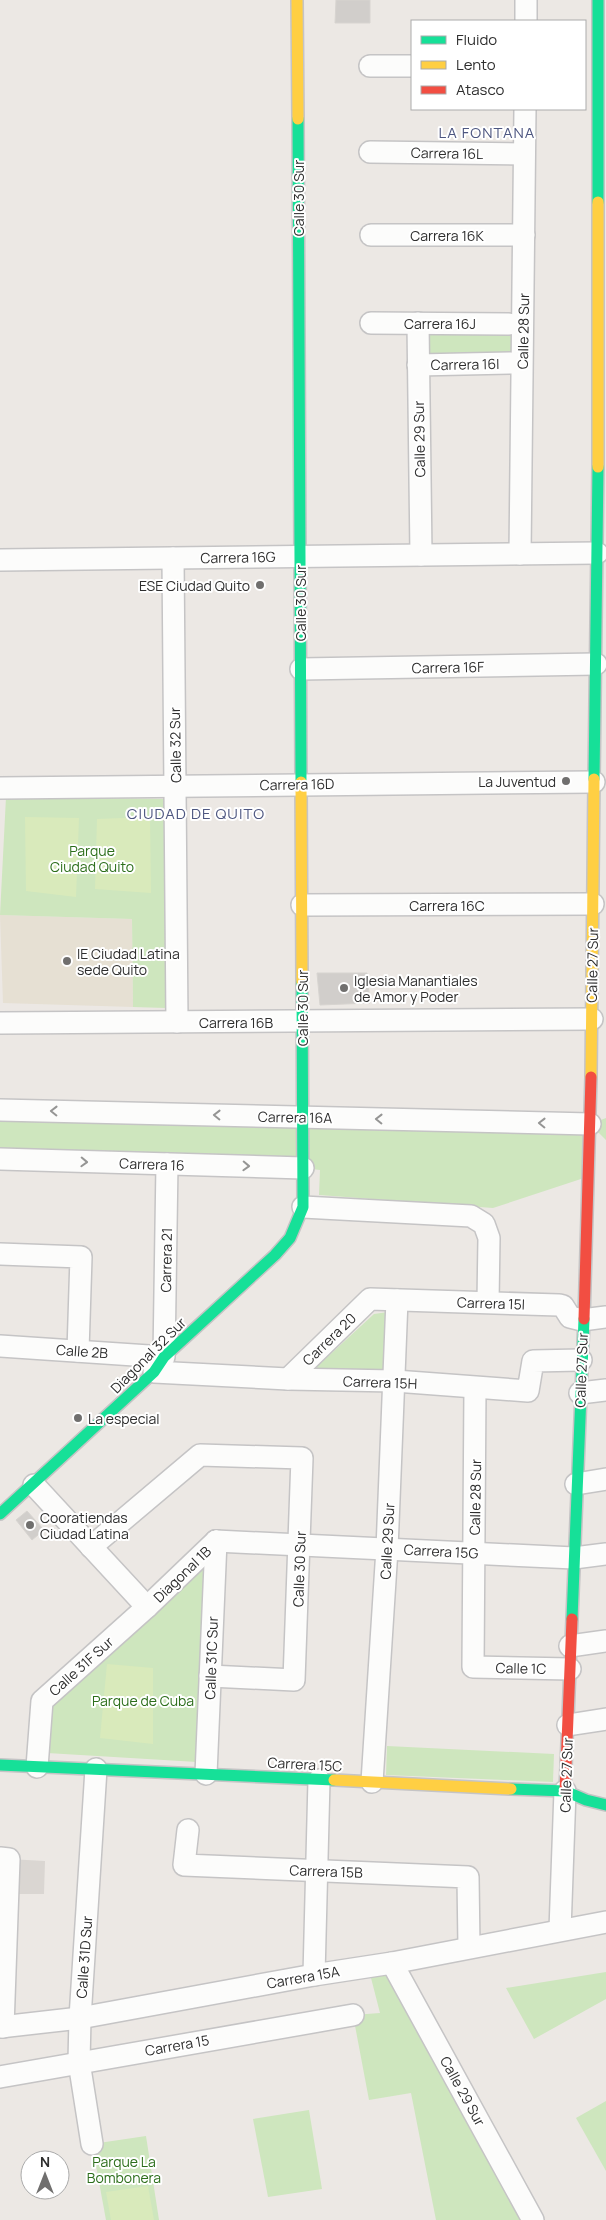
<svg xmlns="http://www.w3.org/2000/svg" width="606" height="2220" viewBox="0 0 606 2220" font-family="Manrope,sans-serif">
	<rect width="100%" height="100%" fill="#ece8e4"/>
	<path fill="#e6e0d3" d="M0,915L132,919L133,1007L3,1003Z"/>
	<g fill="#cee6be">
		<path d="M513,328V359L425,360L424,329Z"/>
		<path d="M6,797L168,799L166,1008L133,1007L132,919L0,915Z"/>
		<path d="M0,1114L590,1124L606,1118V1140L591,1125L587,1177L493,1208L319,1195L320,1170L303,1168L0,1159Z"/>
		<path d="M388,1312L384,1372H311L374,1314Z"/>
		<path d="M209,1562L197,1762L47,1753L48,1706Z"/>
		<path d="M387,1746L554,1754L553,1782L386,1775Z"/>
		<path d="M386,1971L525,2220H436L411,2093L369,2100L353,2015L380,2013L370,1974Z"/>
		<path d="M606,1972V1999L534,2039L506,1988Z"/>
		<path d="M606,2101V2171L576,2118Z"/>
		<path d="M309,2110L322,2189L268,2197L253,2119Z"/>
		<path d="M146,2136L159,2220H106L92,2144Z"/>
	</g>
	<g fill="#d9eabb">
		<path d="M25,817L79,818L76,897L26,891Z"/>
		<path d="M150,817L151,893L95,889L97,819Z"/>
		<path d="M107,1664L153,1668V1744L100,1738Z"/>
		<path d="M148,2186L154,2220H111L106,2192Z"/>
	</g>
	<path fill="#dad6d2" d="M9,1859L45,1861L44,1894H8Z"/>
	<g fill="#d1cecb" stroke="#d7d4d0">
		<path d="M336,0H370V23H335Z"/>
		<path d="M317,973H367L370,1003L320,1005Z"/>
		<path d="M27,1511L44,1530L32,1540L16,1520Z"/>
	</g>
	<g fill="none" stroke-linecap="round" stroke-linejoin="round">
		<g stroke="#c5c4c5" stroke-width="24">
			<g id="street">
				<path d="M526,21V0"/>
				<path d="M370,66H412"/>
				<path d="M370,152L524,154"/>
				<path d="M371,235H524"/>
				<path d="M371,323L509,324"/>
				<path d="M418,323L421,555"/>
				<path d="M418,365L511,363"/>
				<path d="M520,554L525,109"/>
				<path d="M173,558L177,1022"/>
				<path d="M0,560L597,553"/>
				<path d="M301,669L596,664"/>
				<path d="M0,788L594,782"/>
				<path d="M302,905L593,904"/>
				<path d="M0,1023L592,1019"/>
				<path d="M0,1110L590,1124"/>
				<path d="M0,1159L303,1168"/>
				<path d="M303,1207L471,1216L484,1224L489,1238L488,1302"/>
				<path d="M0,1254L81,1257L78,1351"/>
				<path d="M0,1346L164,1357L167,1164"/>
				<path d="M154,1372L288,1379L395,1381L528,1391L533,1361L581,1360"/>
				<path d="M288,1379L370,1299L559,1305L563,1306L570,1317L582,1320L606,1317"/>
				<path d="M475,1388L473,1667L570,1669"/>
				<path d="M580,1393L606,1390"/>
				<path d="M576,1484L606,1479"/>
				<path d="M34,1485L147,1607"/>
				<path d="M216,1541L574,1558L606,1554"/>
				<path d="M91,1547L200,1455L302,1458L294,1680L210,1676"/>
				<path d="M570,1646L606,1641"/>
				<path d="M568,1725L606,1719"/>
				<path d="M37,1767L42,1701L147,1607L216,1541"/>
				<path d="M206,1774L216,1541"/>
				<path d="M372,1782L387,1549L397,1300"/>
				<path d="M188,1830L184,1865L468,1877L469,1947"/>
				<path d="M0,1858L9,1859L3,2027"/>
				<path d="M560,1930L565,1791"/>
				<path d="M392,1963L533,2220"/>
				<path d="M314,1975L319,1780"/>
				<path d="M0,2027L80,2018L314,1975L392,1963L606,1922"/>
				<path d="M0,2077L353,2015"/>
				<path d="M92,2144L79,2062L80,2018L96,1769"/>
			</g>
		</g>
		<g stroke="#c5c4c5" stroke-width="14">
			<g id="fast">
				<path d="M598,0V202"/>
				<path d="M298,119L301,782"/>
				<path d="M594,779L598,467"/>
				<path d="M0,1514L154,1372L164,1357L275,1255L290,1238L303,1207L302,982"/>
				<path d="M572,1619L584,1319"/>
				<path d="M0,1765L334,1780"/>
				<path d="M511,1789L565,1791L586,1800L606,1805"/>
			</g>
		</g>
		<g stroke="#c5c4c5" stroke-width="14">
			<g id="slow">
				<path d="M297,0L298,119"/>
				<path d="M598,467V202"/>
				<path d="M301,782L302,982"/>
				<path d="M591,1077L594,779"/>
				<path d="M334,1780L511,1789"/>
			</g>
		</g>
		<g stroke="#c5c4c5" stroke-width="14">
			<g id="jam">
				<path d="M584,1319L591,1077"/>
				<path d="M565,1791L572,1619"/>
			</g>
		</g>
		<use href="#street" stroke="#fcfcfb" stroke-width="21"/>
		<use href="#fast" stroke="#16e098" stroke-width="11"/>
		<use href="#slow" stroke="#ffcf43" stroke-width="11"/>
		<use href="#jam" stroke="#f24e42" stroke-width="11"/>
	</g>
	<defs><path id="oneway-chevron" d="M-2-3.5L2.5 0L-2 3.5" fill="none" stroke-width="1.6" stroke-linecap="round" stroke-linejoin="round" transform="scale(1.25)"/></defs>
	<g stroke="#959594">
		<use href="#oneway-chevron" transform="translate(54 1111) rotate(-179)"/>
		<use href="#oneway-chevron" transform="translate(217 1115) rotate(-179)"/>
		<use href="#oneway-chevron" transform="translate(379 1119) rotate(-179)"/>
		<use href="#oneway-chevron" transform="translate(542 1123) rotate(-179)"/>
		<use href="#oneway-chevron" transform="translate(84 1162) rotate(2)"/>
		<use href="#oneway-chevron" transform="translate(246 1166) rotate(2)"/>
	</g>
	<g fill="#706f6e" stroke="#fff" stroke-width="2">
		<circle cx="260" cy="585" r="5"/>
		<circle cx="566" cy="781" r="5"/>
		<circle cx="67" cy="961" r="5"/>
		<circle cx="344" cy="988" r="5"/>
		<circle cx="78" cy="1418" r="5"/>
		<circle cx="30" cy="1525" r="5"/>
	</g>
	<g text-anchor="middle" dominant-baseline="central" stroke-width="4" stroke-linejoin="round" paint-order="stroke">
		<g font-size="14" fill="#2e2e2e" stroke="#fff">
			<text transform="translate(447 153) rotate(1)">Carrera 16L</text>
			<text transform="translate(298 198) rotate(-90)">Calle 30 Sur</text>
			<text x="447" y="235">Carrera 16K</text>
			<text x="440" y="323">Carrera 16J</text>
			<text transform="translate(523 331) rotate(-89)">Calle 28 Sur</text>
			<text transform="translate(465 364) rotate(-1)">Carrera 16I</text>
			<text transform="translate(419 439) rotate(-91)">Calle 29 Sur</text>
			<text transform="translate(238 557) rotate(-1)">Carrera 16G</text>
			<text transform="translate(300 603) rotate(-90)">Calle 30 Sur</text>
			<text transform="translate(448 667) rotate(-1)">Carrera 16F</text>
			<text transform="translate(175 745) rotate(-91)">Calle 32 Sur</text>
			<text transform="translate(297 784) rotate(-1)">Carrera 16D</text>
			<text x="447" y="905">Carrera 16C</text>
			<text transform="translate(592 965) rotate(-89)">Calle 27 Sur</text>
			<text transform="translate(302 1008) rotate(-90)">Calle 30 Sur</text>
			<text x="236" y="1022">Carrera 16B</text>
			<text transform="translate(295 1117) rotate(1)">Carrera 16A</text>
			<text transform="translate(152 1164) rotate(2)">Carrera 16</text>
			<text transform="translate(166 1260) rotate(-89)">Carrera 21</text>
			<text transform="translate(491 1303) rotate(2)">Carrera 15I</text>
			<text transform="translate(329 1339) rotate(-44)">Carrera 20</text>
			<text transform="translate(82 1351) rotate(4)">Calle 2B</text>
			<text transform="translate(148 1355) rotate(-45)">Diagonal 32 Sur</text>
			<text transform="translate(581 1370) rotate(-88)">Calle 27 Sur</text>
			<text transform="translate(380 1382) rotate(2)">Carrera 15H</text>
			<text transform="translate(475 1497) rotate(-89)">Calle 28 Sur</text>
			<text transform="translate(387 1541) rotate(-87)">Calle 29 Sur</text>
			<text transform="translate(441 1551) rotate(3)">Carrera 15G</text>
			<text transform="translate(299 1569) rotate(-88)">Calle 30 Sur</text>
			<text transform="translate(182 1574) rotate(-44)">Diagonal 1B</text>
			<text transform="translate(211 1658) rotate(-88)">Calle 31C Sur</text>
			<text transform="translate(81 1666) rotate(-42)">Calle 31F Sur</text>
			<text transform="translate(521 1668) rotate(1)">Calle 1C</text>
			<text transform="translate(305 1764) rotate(3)">Carrera 15C</text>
			<text transform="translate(566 1775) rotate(-88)">Calle 27 Sur</text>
			<text transform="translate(326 1871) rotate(2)">Carrera 15B</text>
			<text transform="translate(84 1957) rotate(-86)">Calle 31D Sur</text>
			<text transform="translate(303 1977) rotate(-10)">Carrera 15A</text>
			<text transform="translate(177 2045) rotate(-10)">Carrera 15</text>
			<text transform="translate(463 2091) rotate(61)">Calle 29 Sur</text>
		</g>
		<g font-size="14" fill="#2e2e2e" stroke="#fff" text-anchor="start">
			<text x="250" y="585" text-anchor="end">ESE Ciudad Quito</text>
			<text x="556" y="781" text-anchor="end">La Juventud</text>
			<text x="77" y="953">IE Ciudad Latina<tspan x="77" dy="16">sede Quito</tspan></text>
			<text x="354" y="980">Iglesia Manantiales<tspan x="354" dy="16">de Amor y Poder</tspan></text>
			<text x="88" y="1418">La especial</text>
			<text x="40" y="1517">Cooratiendas<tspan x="40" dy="16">Ciudad Latina</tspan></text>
		</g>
		<g font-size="14" fill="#2c6e1b" stroke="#fff">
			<text x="92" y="850">Parque<tspan x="92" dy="16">Ciudad Quito</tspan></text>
			<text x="143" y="1700">Parque de Cuba</text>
			<text x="124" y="2161">Parque La<tspan x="124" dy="16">Bombonera</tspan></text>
		</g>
		<g font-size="15" letter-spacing="1" fill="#4d5680" stroke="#fff">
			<text x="487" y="132">LA FONTANA</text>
			<text x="196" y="813">CIUDAD DE QUITO</text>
		</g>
	</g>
	<rect x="411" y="20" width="175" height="90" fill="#ffffff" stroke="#ababab"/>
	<rect x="421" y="36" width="25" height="8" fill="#16e098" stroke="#ababab"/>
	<text x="456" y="45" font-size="15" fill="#2e2e2e">Fluido</text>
	<rect x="421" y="61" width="25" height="8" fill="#ffcf43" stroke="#ababab"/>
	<text x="456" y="70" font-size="15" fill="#2e2e2e">Lento</text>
	<rect x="421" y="86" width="25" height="8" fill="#f24e42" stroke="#ababab"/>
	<text x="456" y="95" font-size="15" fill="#2e2e2e">Atasco</text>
	<g transform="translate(45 2175)"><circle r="24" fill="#ffffff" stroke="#ababab"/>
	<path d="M0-4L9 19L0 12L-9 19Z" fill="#706f6e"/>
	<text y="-8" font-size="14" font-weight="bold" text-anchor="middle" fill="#2e2e2e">N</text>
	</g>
</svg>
